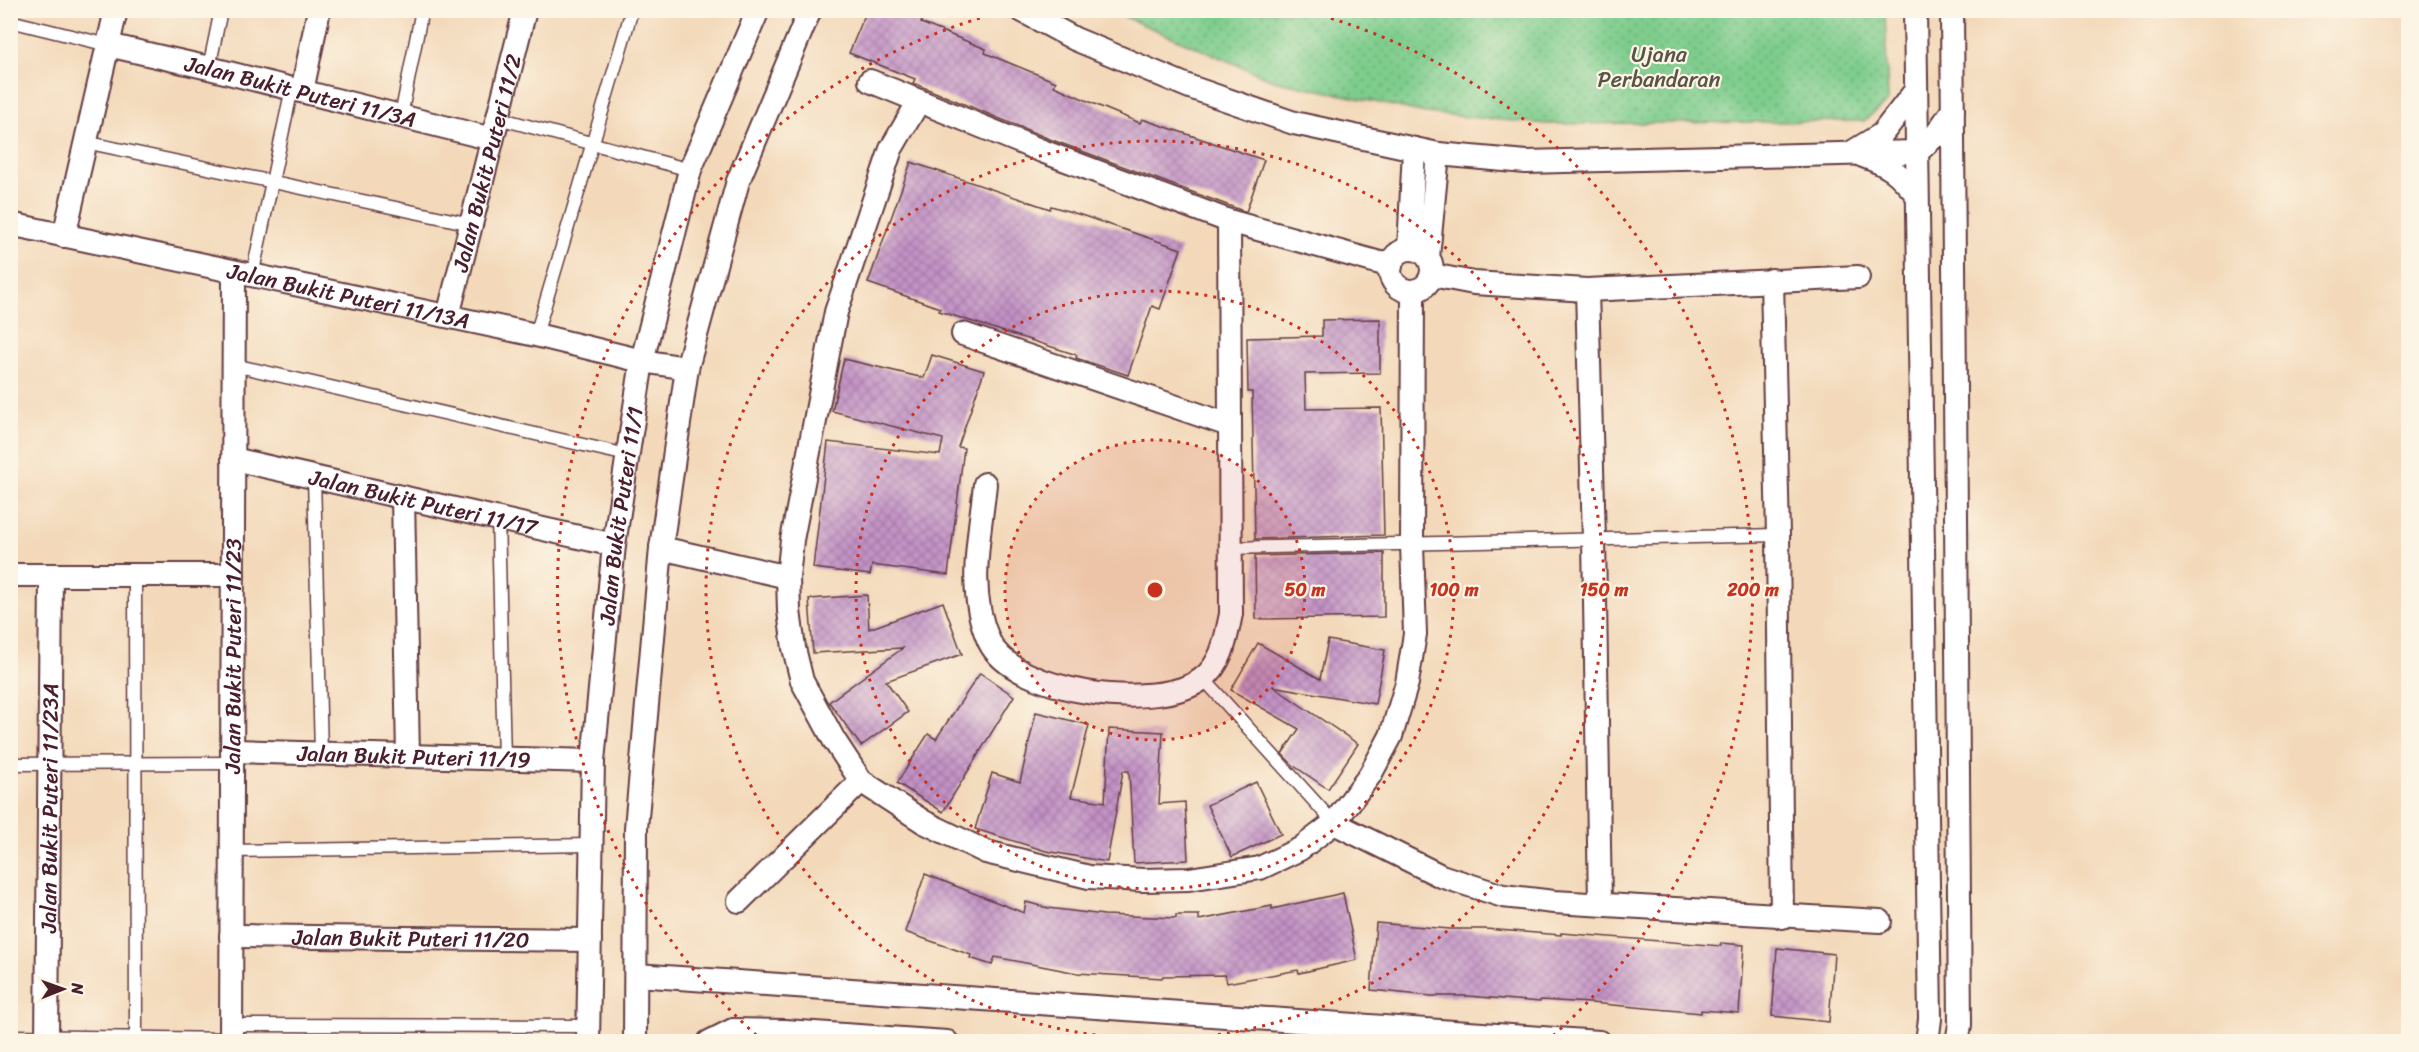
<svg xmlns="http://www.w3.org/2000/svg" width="2419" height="1052" viewBox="0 0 2419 1052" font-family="Sriracha,sans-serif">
	<defs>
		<pattern id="green-dots" width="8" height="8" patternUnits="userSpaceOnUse" patternTransform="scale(1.5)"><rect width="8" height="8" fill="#7ecd8d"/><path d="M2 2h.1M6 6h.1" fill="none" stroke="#69a673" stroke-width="1.8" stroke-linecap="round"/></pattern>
		<pattern id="building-cross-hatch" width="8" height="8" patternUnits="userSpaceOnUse" patternTransform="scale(1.5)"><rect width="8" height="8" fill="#c393c6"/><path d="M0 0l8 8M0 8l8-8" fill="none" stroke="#a077a1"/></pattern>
	</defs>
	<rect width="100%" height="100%" fill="#fcf5e5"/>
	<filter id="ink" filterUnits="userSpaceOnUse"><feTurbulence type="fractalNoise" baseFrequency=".0167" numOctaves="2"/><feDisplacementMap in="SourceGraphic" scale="12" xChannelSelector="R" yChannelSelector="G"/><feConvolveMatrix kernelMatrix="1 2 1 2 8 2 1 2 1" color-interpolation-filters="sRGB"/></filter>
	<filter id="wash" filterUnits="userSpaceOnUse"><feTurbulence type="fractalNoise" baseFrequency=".008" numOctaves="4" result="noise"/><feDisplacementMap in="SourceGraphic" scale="24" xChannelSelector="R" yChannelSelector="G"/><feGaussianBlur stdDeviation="1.35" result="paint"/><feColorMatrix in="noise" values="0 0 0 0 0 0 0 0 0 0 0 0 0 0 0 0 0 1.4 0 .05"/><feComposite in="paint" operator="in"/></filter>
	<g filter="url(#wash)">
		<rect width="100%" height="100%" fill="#f3d9ba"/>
		<path fill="url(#green-dots)" stroke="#64765c" stroke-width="1.5" d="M1111,11H1885L1888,101L1864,121L1547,124L1426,113L1273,80Z"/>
		<g id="blocks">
			<g fill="url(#building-cross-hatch)">
				<path d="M867,10H900L922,20L921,23L986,49L985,53L1056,82L1054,86L1099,106L1140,123L1142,119L1264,160L1246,212L1047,138L913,83L915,79L849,53Z"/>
				<path d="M911,162L1050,209L1051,206L1081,215L1181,249L1160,309L1152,306L1128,375L1076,358L1077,355L939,311L940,308L868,283Z"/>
				<path d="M1380,319V373L1305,374L1306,409L1381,408L1384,535L1255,539L1252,392H1248L1247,338L1322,336V320Z"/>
				<path d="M932,355L984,371L958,447L964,448L948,575L872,565L870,575L813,568L828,442L940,455L943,439L832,411L844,359L924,378Z"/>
				<path d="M1384,553V617L1256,619L1255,556Z"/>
				<path d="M867,595L869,629L943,602L962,654L886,681L908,712L861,746L829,702L903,648L813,653L809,599Z"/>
				<path d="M1328,640L1385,650L1375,704L1272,686L1358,744L1328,789L1294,766L1282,754L1299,729L1231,690L1258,643L1320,679Z"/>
				<path d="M980,673L1014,696L943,812L897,783L928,734L936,739Z"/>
				<path d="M1036,712L1089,725L1071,797L1105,802L1109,729L1163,732L1159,804L1185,802L1188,860L1134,863L1129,771H1123L1107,862L1046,851L975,829L992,773L1020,782Z"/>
				<path d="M1256,782L1281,834L1232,857L1207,805Z"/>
				<path d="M925,874L1024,913L1026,902L1048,908L1104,915L1176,918V915H1199V920L1272,906V909L1343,893L1357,960L1299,973L1298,970L1227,983L1225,975L1163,976L1162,978L1077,973L995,957L992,965L970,958L971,955L905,932Z"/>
				<path d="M1376,923L1450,929H1485L1561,935V933L1721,946V943L1744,945L1739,1013L1701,1010V1013L1591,1003L1540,1000V1002L1468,996H1431L1371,990Z"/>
				<path d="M1777,948L1834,954L1829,1022L1772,1016Z"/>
			</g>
		</g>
	</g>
	<g filter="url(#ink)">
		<use href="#blocks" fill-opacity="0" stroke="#633b40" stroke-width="1.5"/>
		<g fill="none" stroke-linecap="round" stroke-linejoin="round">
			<g stroke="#633b40" stroke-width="15">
				<g id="service">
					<path d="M10,21L108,45"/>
					<path d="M209,68L221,10"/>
					<path d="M401,116L422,10"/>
					<path d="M498,118L690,170"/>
					<path d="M85,142L471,224"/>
					<path d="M252,276L292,88"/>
					<path d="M536,335L632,10"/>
					<path d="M234,365L627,455"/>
					<path d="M314,477L321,753"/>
					<path d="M498,518L504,759"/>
					<path d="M1230,548L1778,535"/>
					<path d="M135,576L136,1042"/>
					<path d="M1203,678L1334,823"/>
					<path d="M10,764L232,763"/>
					<path d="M232,851L590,845"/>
					<path d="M231,1025L588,1026"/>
					<path d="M10,1036L231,1039"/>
				</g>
			</g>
			<g stroke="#633b40" stroke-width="26">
				<g id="minor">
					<path d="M1021,10L1075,39L1190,87L1294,123L1438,154L1526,162L1917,152L1935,136L1953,110"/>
					<path d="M1915,10L1930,1019L1927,1042"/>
					<path d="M1952,10L1960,1025L1957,1042"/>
					<path id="s1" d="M108,45L209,68L492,139"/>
					<path d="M870,81L1042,151L1229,221L1391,266"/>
					<path d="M302,91L319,10"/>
					<path d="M919,101L891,149L836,312L792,540L788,577L789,611L794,648L802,681L834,740L861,781L924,822L986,852L1089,877L1143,880L1189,879L1260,868L1300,849L1334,823L1370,775L1391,736L1407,683L1415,634L1412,544L1413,291"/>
					<path d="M1854,151L1882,134L1916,90"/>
					<path d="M1863,156C1891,166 1898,172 1917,195"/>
					<path id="s2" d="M10,224L536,335L642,361L687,368"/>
					<path d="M64,236L116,10"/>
					<circle cx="1411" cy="270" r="21"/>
					<path d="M1409,249L1414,149"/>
					<path d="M1428,257L1438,154"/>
					<path d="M1432,275L1474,283L1587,290L1858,277"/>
					<path d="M1772,280L1778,535L1782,917"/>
					<path d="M1587,290L1594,539L1600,904"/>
					<path id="s3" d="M448,316L525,10"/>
					<path d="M963,334L1229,425"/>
					<path id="s4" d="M233,459L614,545"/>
					<path d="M985,484C980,536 966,591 989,641C1013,694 1158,712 1202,679C1223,663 1226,637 1231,614L1229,221"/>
					<path d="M403,497L408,756"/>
					<path d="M661,548L788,577"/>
					<path d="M10,575H233"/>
					<path id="s5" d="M232,751L593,761"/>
					<path d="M1334,823L1441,876L1503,896L1554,902L1880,921"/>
					<path d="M739,901L861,781"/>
					<path id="s6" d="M231,936L590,940"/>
					<path d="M636,975L1599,1042"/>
					<path id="s7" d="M47,1042L51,576"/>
					<path id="s8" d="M231,1042L234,272"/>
					<path id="s9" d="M588,1042L593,761L614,545L642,361L690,170L758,10"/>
					<path d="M635,1042L636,828L661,548L687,368L738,181L810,10"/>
					<path d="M709,1042L733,1030L785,1031L947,1042"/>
				</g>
			</g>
			<use href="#service" stroke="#fff" stroke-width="12"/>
			<use href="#minor" stroke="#fff" stroke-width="22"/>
		</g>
	</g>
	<circle cx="1155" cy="590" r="150" fill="#c8321e" fill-opacity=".12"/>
	<g fill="none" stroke="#c8321e" stroke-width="3" stroke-dasharray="3 6">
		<circle cx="1155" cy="590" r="150"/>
		<circle cx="1155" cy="590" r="299"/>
		<circle cx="1155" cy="590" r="449"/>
		<path d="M763 1041A598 598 0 0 1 1005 11M1305 11A598 598 0 0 1 1547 1041"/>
	</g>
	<g text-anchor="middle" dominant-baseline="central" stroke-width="4.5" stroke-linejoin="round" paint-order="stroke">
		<g font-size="22" fill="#5a5348" stroke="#fcf5e5">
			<text x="1659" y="54">Ujana<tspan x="1659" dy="25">Perbandaran</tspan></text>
		</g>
		<g font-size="22" fill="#4a1f2b" stroke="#fcf5e5">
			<text stroke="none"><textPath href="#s1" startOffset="198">Jalan Bukit Puteri 11/3A</textPath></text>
			<text stroke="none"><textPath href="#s3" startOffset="158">Jalan Bukit Puteri 11/2</textPath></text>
			<text stroke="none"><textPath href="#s2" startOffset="346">Jalan Bukit Puteri 11/13A</textPath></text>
			<text stroke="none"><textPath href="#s4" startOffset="195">Jalan Bukit Puteri 11/17</textPath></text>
			<text stroke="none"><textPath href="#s9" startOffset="528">Jalan Bukit Puteri 11/1</textPath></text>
			<text stroke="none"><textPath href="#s8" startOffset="386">Jalan Bukit Puteri 11/23</textPath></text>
			<text stroke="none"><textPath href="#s5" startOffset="182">Jalan Bukit Puteri 11/19</textPath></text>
			<text stroke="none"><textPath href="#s7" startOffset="234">Jalan Bukit Puteri 11/23A</textPath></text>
			<text stroke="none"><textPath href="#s6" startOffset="180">Jalan Bukit Puteri 11/20</textPath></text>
		</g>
	</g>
	<circle cx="1155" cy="590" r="9" fill="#c8321e" stroke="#fcf5e5" stroke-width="3"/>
	<g font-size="18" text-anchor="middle" font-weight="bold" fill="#c8321e" stroke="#fcf5e5" stroke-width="4.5" stroke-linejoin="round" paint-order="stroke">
		<text x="1305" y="596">50 m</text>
		<text x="1454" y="596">100 m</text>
		<text x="1604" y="596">150 m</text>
		<text x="1753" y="596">200 m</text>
	</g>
	<rect width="2419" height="1052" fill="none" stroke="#fcf5e5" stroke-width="36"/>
	<g transform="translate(63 989) rotate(89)" stroke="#fcf5e5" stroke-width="4.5" paint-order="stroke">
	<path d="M0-4.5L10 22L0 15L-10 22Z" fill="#4a1f2b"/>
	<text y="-9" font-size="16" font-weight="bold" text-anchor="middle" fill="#4a1f2b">N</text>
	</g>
</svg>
